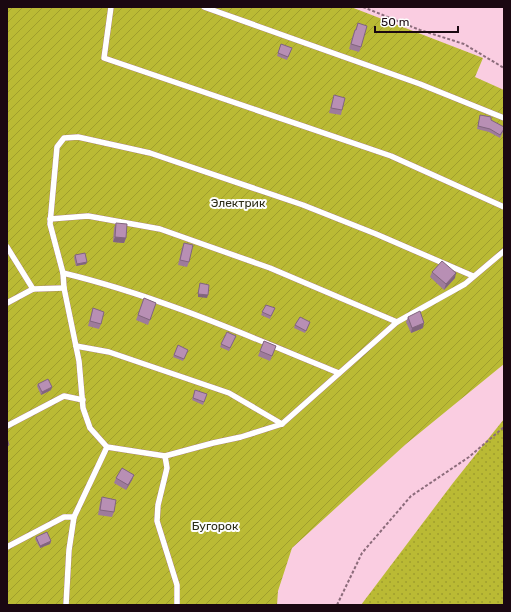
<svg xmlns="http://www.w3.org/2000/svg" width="511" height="612" viewBox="0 0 511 612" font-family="Rubik,sans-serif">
	<defs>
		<pattern id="grass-dots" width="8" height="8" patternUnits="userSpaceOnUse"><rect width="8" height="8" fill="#baba34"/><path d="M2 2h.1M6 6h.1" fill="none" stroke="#9f9e2d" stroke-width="1.8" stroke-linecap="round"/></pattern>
		<pattern id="garden-furrows" width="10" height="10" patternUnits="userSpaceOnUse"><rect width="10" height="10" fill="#baba34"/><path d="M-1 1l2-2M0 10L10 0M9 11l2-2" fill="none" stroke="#9f9e2d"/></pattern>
	</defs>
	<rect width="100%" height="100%" fill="#facde1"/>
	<path fill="url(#grass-dots)" d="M504,419V605H361L453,483Z"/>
	<path fill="url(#garden-furrows)" d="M7,7H351L483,58L475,77L504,90V364L406,444L292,548L278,591L277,605H7Z"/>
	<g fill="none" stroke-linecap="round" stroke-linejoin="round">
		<g stroke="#a47289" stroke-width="6">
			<g id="service">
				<path d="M111,7L104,58L391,156L504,207"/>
				<path d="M204,7L420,84L504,118"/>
				<path d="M50,219L88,216L160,229L270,268L397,322"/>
				<path d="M7,247L33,289L64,288"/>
				<path d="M63,273C159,296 248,336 339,373"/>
				<path d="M7,303L33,289"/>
				<path d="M76,346L109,352L229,393L282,424"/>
				<path d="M7,426L64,396L83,400"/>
				<path d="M165,456L107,447L90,428L83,408L79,361L64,288L63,273L50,224L57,147L64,138L78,137L150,153L303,205L376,234L473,276"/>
				<path d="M7,547L64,517H74"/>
				<path d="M66,605L69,550L74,517L107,447"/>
				<path d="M177,605V585L157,521L158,505L167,468L165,456L213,443L241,437L282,424L397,322L465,284L504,251"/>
			</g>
		</g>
		<g stroke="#8c6c7b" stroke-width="2" stroke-dasharray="3 2" stroke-linecap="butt">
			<path d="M363,7L420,30L464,44L504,68"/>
			<path d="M337,605L362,553L411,496L469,457L504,427"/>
		</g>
		<use href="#service" stroke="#fff" stroke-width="5.5"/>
	</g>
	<g fill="#9e7b9b">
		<path d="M358,23L361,47L359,52L349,49L353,35Z"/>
		<path d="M281,44L292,48L287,60L277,56Z"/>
		<path d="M334,95L342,110L341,115L329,113Z"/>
		<path d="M480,115L491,120L504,130L500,138L489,132L477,129Z"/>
		<path d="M116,223L126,238L124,243L113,242L114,228Z"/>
		<path d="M184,243L189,262L187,267L178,265L182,248Z"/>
		<path d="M75,255L86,264L76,266L74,258Z"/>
		<path d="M432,272L455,278L444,290L430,277Z"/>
		<path d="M144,298L156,303L148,325L136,320Z"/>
		<path d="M266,305L275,308L270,319L261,315Z"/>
		<path d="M93,308L101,324L99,329L88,326Z"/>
		<path d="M408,317L423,328L411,333L406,322Z"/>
		<path d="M309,324L305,333L294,328L295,325Z"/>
		<path d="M227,332L236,336L229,351L220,347Z"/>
		<path d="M264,341L276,346L270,361L258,356Z"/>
		<path d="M178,345L188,350L183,361L173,357Z"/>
		<path d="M38,384L51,390L41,395L37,386Z"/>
		<path d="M195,390L207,394L203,405L192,400Z"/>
		<path d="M134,475L132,480L126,490L114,483L116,478Z"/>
		<path d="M102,497L114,512L112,517L98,515L100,503Z"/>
		<path d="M36,537L51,541L50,544L40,548L35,539Z"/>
	</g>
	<g fill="#81647e">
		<path d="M115,237L126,238L124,243L113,242Z"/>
		<path d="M87,262L86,264L76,266L77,264Z"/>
		<path d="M456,273L455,278L444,290L446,284Z"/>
		<path d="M198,294L208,295L207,298L198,297Z"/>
		<path d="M424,323L423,328L411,333L412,328Z"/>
		<path d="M52,387L51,390L41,395L42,392Z"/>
		<path d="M134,475L132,480L126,490L128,485Z"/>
		<path d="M51,541L50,544L40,548V546Z"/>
	</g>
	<g fill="#b88fb4" stroke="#81647e">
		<path d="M358,23L367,26L361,47L351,44L355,30H356Z"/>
		<path d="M281,44L292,48L288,57L278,53Z"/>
		<path d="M334,95L345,98L342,110L331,108Z"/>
		<path d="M480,115L491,117V120L504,127V129L500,135L490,129L478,126Z"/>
		<path d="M116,223L127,224L126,238L115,237Z"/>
		<path d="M184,243L193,245L189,262L180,260Z"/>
		<path d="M85,253L87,262L77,264L75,255Z"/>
		<path d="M442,261L456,273L446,284L432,272Z"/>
		<path d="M200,283L209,285L208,295L198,294Z"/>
		<path d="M144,298L156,303L150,320L138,315Z"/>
		<path d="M266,305L275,308L271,316L262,312Z"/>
		<path d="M93,308L104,312L101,324L90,321Z"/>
		<path d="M420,311L424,323L412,328L408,317Z"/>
		<path d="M300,317L310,322L306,331L295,325Z"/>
		<path d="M227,332L236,336L230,348L221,344Z"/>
		<path d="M264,341L276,346L272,356L260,351Z"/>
		<path d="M178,345L188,350L184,359L174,355Z"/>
		<path d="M48,379L52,387L42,392L38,384Z"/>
		<path d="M195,390L207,394L204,402L193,398Z"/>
		<path d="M7,438L9,445L7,446Z"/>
		<path d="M122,468L134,475L128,485L116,478Z"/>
		<path d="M102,497L116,500L114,512L100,510Z"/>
		<path d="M47,532L51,541L40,546L36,537Z"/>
	</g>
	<g text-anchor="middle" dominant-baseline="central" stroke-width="4" stroke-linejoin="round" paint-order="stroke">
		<g font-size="12" fill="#2d2d17" stroke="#fdfdfd">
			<text x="238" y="203">Электрик</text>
			<text x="215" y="526">Бугорок</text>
		</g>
	</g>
	<rect width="511" height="612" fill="none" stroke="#1a0811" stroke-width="16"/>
	<path d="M375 26v6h83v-6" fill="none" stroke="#1a0811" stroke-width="2"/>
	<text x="381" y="26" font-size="12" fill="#1a0811" stroke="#fdfdfd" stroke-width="3" paint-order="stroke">50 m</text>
</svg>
